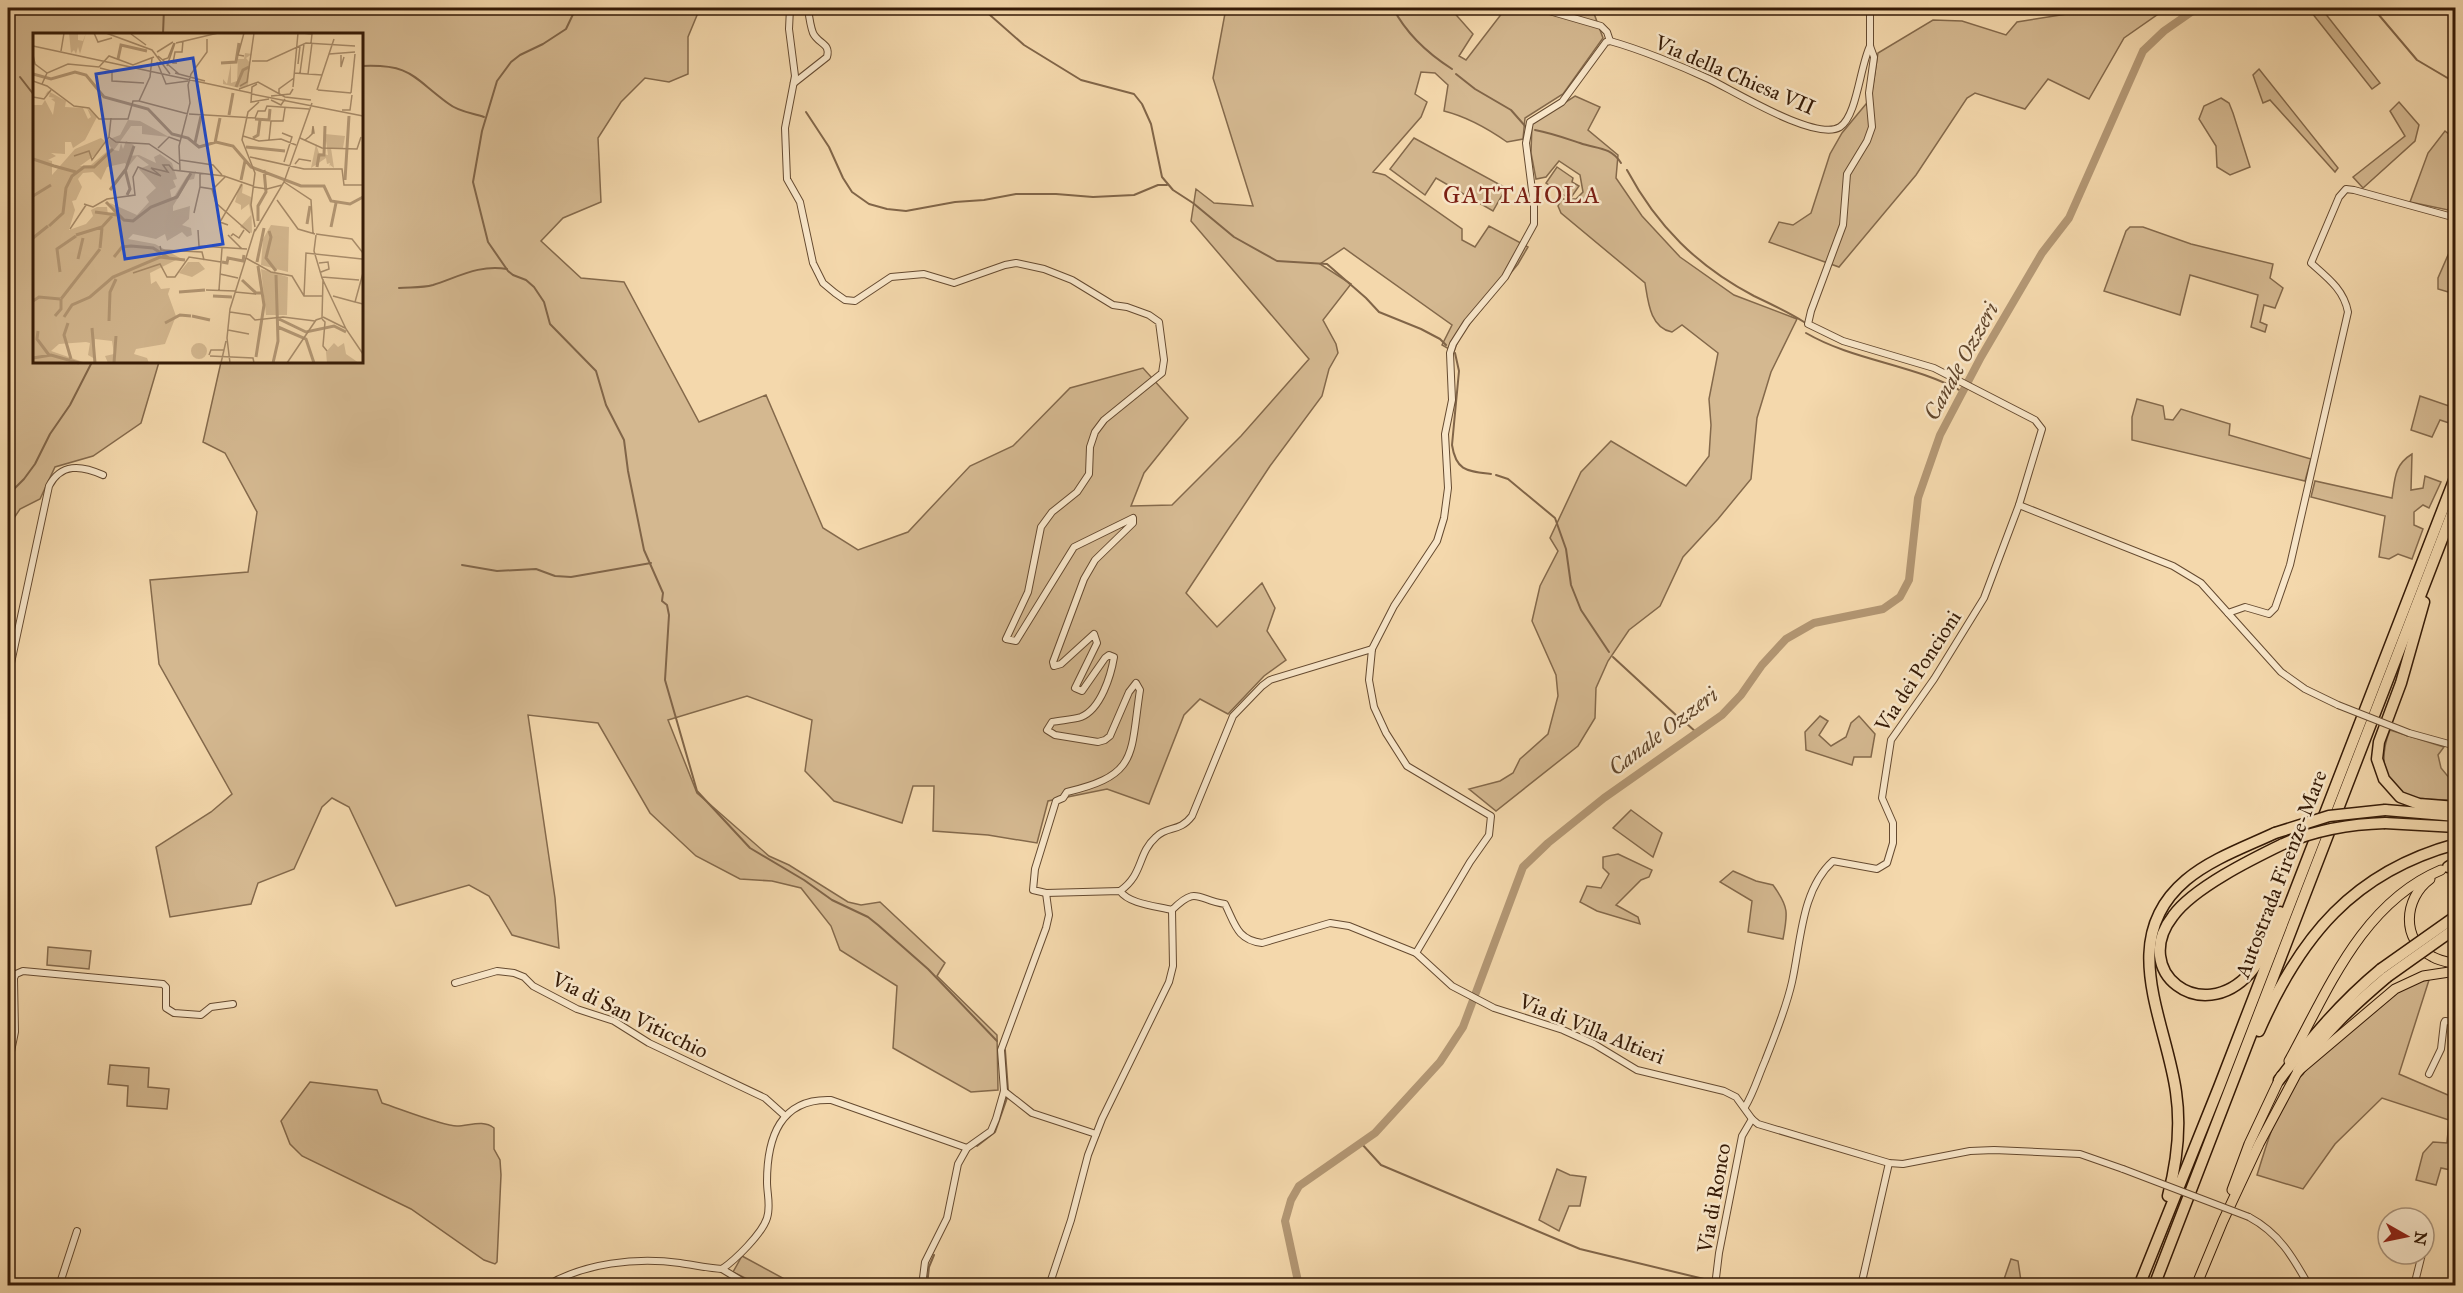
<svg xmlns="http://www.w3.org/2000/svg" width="2463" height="1293" viewBox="0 0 2463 1293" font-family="'IM FELL Great Primer',serif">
	<rect width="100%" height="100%" fill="#f4d8ac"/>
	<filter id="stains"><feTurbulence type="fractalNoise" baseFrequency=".00333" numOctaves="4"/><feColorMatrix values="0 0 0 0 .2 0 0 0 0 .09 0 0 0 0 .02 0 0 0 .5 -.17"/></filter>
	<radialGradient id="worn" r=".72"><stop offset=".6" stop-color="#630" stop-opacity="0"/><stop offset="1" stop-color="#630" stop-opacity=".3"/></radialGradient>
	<g fill="#d4b890" stroke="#84694b" stroke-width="1.5">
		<path d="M8,8H700L688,37V74L669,82L645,78L621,102L598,138L601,202L563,218L541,241L581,278L624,282L699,422L766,395L823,528L858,550L908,532L970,466L1013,446L1070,388L1143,368L1188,418L1144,473L1131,506L1172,505L1241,436L1309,359L1191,221L1196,189L1214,203L1253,206L1213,78L1226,8H1450L1473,34L1459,56L1466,60L1506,8H1592L1603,38L1563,94L1525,118L1523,139L1507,142C1487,128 1468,117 1444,111L1448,85L1435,73L1421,72L1415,94L1427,102L1421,117L1373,172L1385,175L1462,229V240L1475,247L1489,226L1528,247L1518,264L1459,337L1454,352L1442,345L1452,325L1344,248L1320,264L1351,284L1323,320L1336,344L1338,353L1329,369L1322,396L1270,466L1186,593L1217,627L1262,583L1275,608L1267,631L1286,660L1264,676L1228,714L1200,699L1184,715L1149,804L1107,789L1048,801L1037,843L988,835L933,831L934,786H913L902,823L834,801L805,771L812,720L747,696L668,720L697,793L769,856L789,865L848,902L861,905L880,902L945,963L937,976L997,1035L998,1090L971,1092L893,1048L897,986L840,950L831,926L801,888L772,881L740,879L696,856L650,813L598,723L528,715L555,898L559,948L512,935L489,896L469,885L396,906L349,807L332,798L322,807L294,869L258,883L251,904L170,917L156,847L211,812L232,794L159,664L150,580L248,572L257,512L225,453L203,442L221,362H362V34H34V362H159L141,423L93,456L55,467L40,499L20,509L8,527Z"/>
		<path d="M2105,8H2161V12L2124,38L2089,99L2048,79L2025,109L1975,93L1967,98L1916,175L1839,267L1769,242L1779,222L1793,225L1811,213L1830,154L1842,133L1871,98L1878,53L1933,20L1962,21L2006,35L2017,22Z"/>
		<path d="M2308,8H2321L2380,83L2372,89Z"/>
		<path d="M2259,69L2338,168L2335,172L2270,100L2263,103L2253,75Z"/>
		<path d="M1575,96L1600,107L1588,130L1618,155L1616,178L1642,216L1680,257L1734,295L1797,319L1771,372L1757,418L1751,479L1718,519L1683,557L1660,606L1629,630L1608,661L1596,688L1595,718L1578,746L1496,811L1469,789L1500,781L1513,773L1520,759L1548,734L1558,696L1556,675L1532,621L1540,586L1558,551L1550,538L1581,472L1611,441L1686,486L1709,456L1711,425L1709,399L1718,353L1682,325L1672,332C1650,328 1648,301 1645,283L1561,213L1558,206L1562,199H1576L1583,192L1580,175L1559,161L1546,177L1536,179L1531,153L1532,124Z"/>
		<path d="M2221,98L2229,103L2233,113L2250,167L2230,175L2217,167L2216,146L2199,119L2204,106Z"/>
		<path d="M2399,102L2419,125L2415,141L2363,188L2353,177L2405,136L2390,111Z"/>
		<path d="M2445,131L2456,140L2455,157L2452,168C2460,182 2452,197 2448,210L2410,202L2428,153Z"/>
		<path d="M1414,138L1506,188L1493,211L1436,178L1425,195L1390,169Z"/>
		<path d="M1557,167L1573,178L1572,182L1579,186L1570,199L1546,183Z"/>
		<path d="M2130,227H2143L2191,244L2273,264L2270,278L2283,288L2275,308L2264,305L2260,322L2267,325L2265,332L2251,327L2258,295L2190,275L2180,315L2104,291L2126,231Z"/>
		<path d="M2455,239V294L2438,289V278Z"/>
		<path d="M2420,396L2455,408V425L2440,420L2432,437L2411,430Z"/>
		<path d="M2137,399L2163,406L2165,419L2173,420L2181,409L2230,424L2229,435L2311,459L2305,481L2132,440V417Z"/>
		<path d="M2412,454L2411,490L2423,488L2425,476L2441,482L2429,508L2423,505L2414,512V525L2423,529L2412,559L2398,554L2389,559L2379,557L2385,516L2311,497L2315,481L2392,498C2395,479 2394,465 2412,454Z"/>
		<path d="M1820,716L1828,721L1819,735L1831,746L1846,737L1851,723L1859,716L1875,734L1871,757H1854L1852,765L1806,750L1805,732Z"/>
		<path d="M2390,730L2444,747L2438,755L2441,768L2455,785V800C2442,800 2426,800 2412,797C2380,789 2380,755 2390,730Z"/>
		<path d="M1631,810L1662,833L1653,857L1613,828Z"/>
		<path d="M1618,854L1652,870L1649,877L1641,880L1616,905L1638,917L1640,924L1597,911L1580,902L1587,886L1601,888L1609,874L1603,868V857Z"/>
		<path d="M1733,871L1756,881L1773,885C1789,907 1788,913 1783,939L1748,932L1752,901L1720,882Z"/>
		<path d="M48,947L91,951L89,969L47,965Z"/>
		<path d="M2429,980L2399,1074L2455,1098V1171L2441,1168L2436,1185L2416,1180L2423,1153L2433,1142L2447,1143L2449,1120L2382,1098L2335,1144L2303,1189L2257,1175C2267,1144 2275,1112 2294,1085C2316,1053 2368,1018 2398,992L2415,982Z"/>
		<path d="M110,1065L149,1068L148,1087L169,1089L167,1109L127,1106L128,1086L108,1084Z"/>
		<path d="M310,1082L377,1090L382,1103C398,1108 443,1126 457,1126C469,1126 483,1119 494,1128V1149L500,1160L501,1175L497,1262L495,1264L484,1260L411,1209L302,1156L290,1144L281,1121Z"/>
		<path d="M1557,1169L1570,1175L1586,1177L1580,1206H1569L1559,1231L1539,1220Z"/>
		<path d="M742,1256L790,1282L788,1285H759L733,1272Z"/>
		<path d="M2011,1259L2018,1261L2021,1281L2034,1285H2002Z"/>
	</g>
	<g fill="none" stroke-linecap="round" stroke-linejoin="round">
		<g stroke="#816548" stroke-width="2">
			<path d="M576,8L566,29L543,44L520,55L511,62L497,81L482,131L473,182L488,242L508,271L513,275L526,280L534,287L544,302L550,324L596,371L606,405L624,440L628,471L644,550L663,593L662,601L667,605L669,615L665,680L697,791L750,848L804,880L832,900L868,917L878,925L928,969L997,1041"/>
			<path d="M982,8L1024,45L1081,80L1134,94L1142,104L1151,124L1162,177L1173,190L1193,203L1234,237L1277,261L1327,264L1366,298L1379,312L1421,329L1440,339L1446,345"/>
			<path d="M1393,8C1406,33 1427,53 1452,69"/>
			<path d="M2373,8L2417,60L2456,83"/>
			<path d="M163,34L164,8"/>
			<path d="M362,66C412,64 412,77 449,104C459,112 473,113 484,117"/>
			<path d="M1456,74L1475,89L1511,110L1526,127"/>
			<path d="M20,77L34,95"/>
			<path d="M806,112L829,147L843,178L852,192L869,204L887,209L906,211L955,202L984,200L1016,194H1056L1093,197L1134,195L1158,185H1167"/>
			<path d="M1535,130C1551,133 1565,138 1580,143C1596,149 1610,146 1621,163"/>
			<path d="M1627,170C1657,226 1697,266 1754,296C1771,304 1788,312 1804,322"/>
			<path d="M399,288C411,287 422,288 433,285C458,277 480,264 507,269"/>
			<path d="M1806,333C1854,361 1913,364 1963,392"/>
			<path d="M1455,353L1459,371L1452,445C1456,471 1467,471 1491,474"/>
			<path d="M1496,475L1508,479L1555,518L1566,549L1571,585L1581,610L1609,652"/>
			<path d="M8,495L24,479L35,464L50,434L70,405L92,362"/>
			<path d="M462,565L497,571L536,569L555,576L571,577L651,563"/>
			<path d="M1613,657L1677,716"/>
			<path d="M1686,723L1697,733"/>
			<path d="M1005,1050L1008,1090"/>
			<path d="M1361,1143L1381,1165L1580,1249L1704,1279"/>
			<path d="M977,1146L995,1132L1007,1098"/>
			<path d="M927,1286L929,1267L934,1255"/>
		</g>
		<path stroke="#b39774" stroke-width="8" d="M1299,1286L1285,1221L1291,1200L1299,1186L1375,1133L1440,1062L1463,1027L1523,867L1548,843L1604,798L1722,715L1741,695L1762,665L1786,639L1814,623L1883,609L1900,597L1909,580L1918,498L1940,435L1981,357L2042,253L2069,218L2143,51L2164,31L2197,8"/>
		<g stroke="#654a30" stroke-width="8">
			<g id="minor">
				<path d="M790,8L789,29L795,76L785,128L787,179L800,202L813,263L823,283L835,293L845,300L855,301L891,277L924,274L954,283L1005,265L1016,263L1044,269L1072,280L1113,305L1127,307L1149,315L1159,322L1164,360L1162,373L1104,420L1095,432L1090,447L1089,474L1077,492L1052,512L1041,527L1028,592L1006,639L1016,641L1074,547L1133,518V523L1095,560L1084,579L1053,662L1054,666L1061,664L1094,634L1097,643L1075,688L1082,691L1105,658L1109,655L1114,657C1111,675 1101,709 1081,717C1072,720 1061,720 1052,722L1047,730L1055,735L1098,742L1105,740L1110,736L1129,692L1136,683L1140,690C1130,755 1139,775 1067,792L1063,798L1056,801L1035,869L1033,890L1046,893L1120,891C1129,904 1156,906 1172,910C1197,885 1197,900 1225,904C1235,924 1237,940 1262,943L1330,923L1349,926L1416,953L1452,986L1494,1008L1563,1030L1594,1044L1637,1070L1724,1091L1736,1097L1752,1119L1758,1124L1889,1163L1903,1164L1970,1151L1994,1150L2080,1154L2123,1169"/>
				<path d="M1539,8L1601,26L1607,32L1610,41"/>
				<path d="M1870,8V46L1874,57L1869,93L1872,127L1867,141L1847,174L1843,225L1811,311L1808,324L1843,341L1934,368L2035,420L2042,429L2019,505L2173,566L2201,583L2281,672L2305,689L2338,705"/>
				<path d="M794,83L827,57C831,43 818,44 813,33C810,25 809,16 808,8"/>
				<path d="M2228,613L2245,607L2269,614L2275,608L2290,565L2348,312C2344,290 2328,278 2311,263L2339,197L2346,189L2354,190L2456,218"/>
				<path d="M8,677L49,486C61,463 81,465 103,475"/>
				<path d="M2409,733L2456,746"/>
				<path d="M1120,891C1144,874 1137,854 1156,837C1168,825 1179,833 1192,816L1233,716L1262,686L1270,680L1372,649"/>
				<path d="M1416,953L1470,862L1489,835L1491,816L1407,766L1386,733L1374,707L1369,680L1372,649L1394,606L1437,541L1444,518L1448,488L1445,434L1452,400L1450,353L1453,344L1467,322L1505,277L1534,224V206L1526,143L1530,122L1562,102L1606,42L1610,41C1639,49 1681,66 1709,79C1734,91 1816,142 1840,127C1857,116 1860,66 1870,46"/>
				<path d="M455,983L497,971L514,973L524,977L533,986L577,1009L614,1021L649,1043L765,1098L784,1115"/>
				<path d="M8,1066L15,1032L14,978L16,974L23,971L163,984L166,987V1008L174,1013L201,1015L211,1007L233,1004"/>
				<path d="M2429,1074L2441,1049L2444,1023L2445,1021L2456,1022"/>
				<path d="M1004,1091L1032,1113L1096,1134"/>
				<path d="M1745,1107C1754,1092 1758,1077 1765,1061C1775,1035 1786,1009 1792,982C1801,942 1801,890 1833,861L1877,869L1887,863L1893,843V823L1882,798L1891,740L1934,679L1984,598L2019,505"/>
				<path d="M2249,1217C2279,1233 2293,1257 2309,1286"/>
				<path d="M722,1269L750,1286"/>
				<path d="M59,1286L77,1231"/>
				<path d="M546,1286C584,1263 636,1257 680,1263C694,1265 708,1268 722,1269C735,1260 762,1234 767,1218C771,1206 767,1194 767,1182C767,1138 780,1098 831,1100L967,1148"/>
				<path d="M922,1286L925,1262L947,1218L958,1164L967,1148L991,1131L996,1119L1004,1091L1001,1050L1046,928L1049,915L1046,893"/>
				<path d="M1049,1286L1071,1220L1088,1155L1102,1119L1169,982L1173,966L1172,910"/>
				<path d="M1715,1286L1719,1253L1742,1136L1752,1119"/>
				<path d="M1861,1286L1889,1163"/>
				<path d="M2414,1286L2422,1254"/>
			</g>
		</g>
		<g stroke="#351a06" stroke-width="11">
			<g id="primary">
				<path d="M2430,879C2404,898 2400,941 2433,957C2440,961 2448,962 2456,964"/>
				<path d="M2289,1061C2328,990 2362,903 2441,870"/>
				<path d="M2232,1190L2249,1144L2281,1076"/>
				<path d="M2196,1286L2223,1221L2259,1144L2298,1071L2395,989L2423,976L2456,971"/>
			</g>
		</g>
		<g stroke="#351a06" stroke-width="13">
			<g id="motorway">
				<path d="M2424,602L2401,683L2379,742L2377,759L2384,779L2400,797L2419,804L2456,807"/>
				<path d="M2385,810L2456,816"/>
				<path d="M2385,823L2456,827"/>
				<path d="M2448,867L2456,862"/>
				<path d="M2280,912C2271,932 2265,956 2250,973C2201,1027 2130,971 2173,916C2193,888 2252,859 2283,844"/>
				<path d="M2259,1031C2300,937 2353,872 2456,844"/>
				<path d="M2298,1071C2322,1034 2354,1005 2387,977"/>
				<path d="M2279,1080C2310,1039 2341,1002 2381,969"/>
				<path d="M2168,1196C2177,1162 2181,1126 2176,1092C2166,1020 2116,939 2186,880C2211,859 2245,847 2275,833"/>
				<path d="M2139,1286L2219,1087L2456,475"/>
				<path d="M2154,1286L2456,503"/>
			</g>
		</g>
		<use href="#minor" stroke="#f8e6c9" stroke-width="6"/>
		<use href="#primary" stroke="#f4d8ac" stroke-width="9"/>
		<use href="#motorway" stroke="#f4d8ac" stroke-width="10"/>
		<g stroke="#654a30" stroke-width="8" stroke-linecap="butt">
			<g id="minor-bridge">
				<path d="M2338,705L2409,733"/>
				<path d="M2123,1169L2249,1217"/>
			</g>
		</g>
		<g stroke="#351a06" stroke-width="13" stroke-linecap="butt">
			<g id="motorway-bridge">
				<path d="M2275,833L2329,816L2385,810"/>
				<path d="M2283,844C2316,830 2349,824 2385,823"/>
				<path d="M2381,969L2456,916"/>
				<path d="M2387,977L2456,928"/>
			</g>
		</g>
		<use href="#minor-bridge" stroke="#f8e6c9" stroke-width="6"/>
		<use href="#motorway-bridge" stroke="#f4d8ac" stroke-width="10"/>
	</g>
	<g text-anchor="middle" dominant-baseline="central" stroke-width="5" stroke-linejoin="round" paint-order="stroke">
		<g font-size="21" fill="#351a06" stroke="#f8e6c9">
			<text transform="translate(1735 75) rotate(23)">Via della Chiesa VII</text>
			<text transform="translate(1918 671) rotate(-57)">Via dei Poncioni</text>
			<text transform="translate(2281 874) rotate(-69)">Autostrada Firenze-Mare</text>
			<text transform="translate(630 1015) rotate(26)">Via di San Viticchio</text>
			<text transform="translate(1592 1029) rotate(22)">Via di Villa Altieri</text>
			<text transform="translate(1714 1198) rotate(-80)">Via di Ronco</text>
		</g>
		<g font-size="22" font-style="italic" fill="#61462c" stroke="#f8e6c9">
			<text transform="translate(1961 361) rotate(-61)">Canale Ozzeri</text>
			<text transform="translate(1663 731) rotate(-37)">Canale Ozzeri</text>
		</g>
		<g font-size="24" letter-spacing="1.5" fill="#7a1f14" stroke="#f8e6c9">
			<text x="1522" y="195">GATTAIOLA</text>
		</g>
	</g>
	<g transform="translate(33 33)">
		<rect width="330" height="330" fill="#f4d8ac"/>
		<path d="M36,0H45V7L50,8L53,0L47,21L45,14L43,21L41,17L38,20ZM212,20L219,21L213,25L217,30L215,52L210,55L202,54L190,51V46L194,51L198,30V50L204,48L205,26H211ZM15,58L33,68L32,74L50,75L55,86L58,84L54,75L64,84L52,107L40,115L38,109H32V121L18,120L23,123L15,127L19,128V142L42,116L68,105L72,108L65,120L47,133L58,132L78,115L74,107L87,102L95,87L107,88L136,104L109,101V93H98L81,117L86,118L88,110L90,116L93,108L101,112L96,123L106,122L123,130L121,124L127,121L139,130L144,146L140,147L143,154L137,157L139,167L154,143L163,138L161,146L156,147L140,173V178L157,173L156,186L149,192L158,195L159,202L154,204L149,199L134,208L132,201L123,206L100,201L95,206L122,211L147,225L117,240L118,251L123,248L128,256L137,255L135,261L143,283L132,311L103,316L101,321L114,325L116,330H75L72,323L81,321L79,308L62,306V326L55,322L57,310L53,309L26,311L18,318L53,330H0V72H9L12,67L20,82L22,69L18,66L22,65L16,64L17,59L12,62ZM104,123L116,132L106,136L123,155L113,164L116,169L104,182L77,170L80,179L75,182L74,174H64L58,177L60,183L53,191L36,197L42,177L39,168L43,167L49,154L45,146L50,140L60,139L68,147L74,134L92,130L95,134ZM292,101L312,103L310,115H298L301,135L297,132L296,134L297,130L294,131L293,125L278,135L283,111L286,120L295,122ZM207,151L210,152L209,160L218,164L219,200L207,194L218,182L216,171L208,177V172L202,169ZM238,192L256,194L255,239L228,232L230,206ZM155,229H166L172,236L159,244L146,240ZM228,236L255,244L254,282H233ZM301,310L305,314L311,310L313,321L326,330H294L293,319ZM158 318a8 8 0 1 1 16 0a8 8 0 1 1-16 0Z" fill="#d4b890" fill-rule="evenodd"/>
		<path fill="none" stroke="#b39774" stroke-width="3" d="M85,26L88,12L114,18M188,30L203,29L206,10M0,41L18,46L42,39L53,42L71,64L115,76L139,101L155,105L166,114L183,109L200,113L218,134L268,153H291L298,168L317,171L330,164M203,54L210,37L216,34M196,82L200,60M222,86L236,87L237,76M220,105L225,102L227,87M162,110L168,83M182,110L187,85M213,114L252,118M0,126L21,133M21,133L43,139M284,134L286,122H291L292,93M92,136L97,156L94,162M208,147L212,128M312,147L316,83M77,157L93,136L101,113M0,163L18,152M73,169L91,187L100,188L118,174L144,164L158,140M62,179L84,182M225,188V173L233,159L231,137M274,191L277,173M16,193L30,180L33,155L39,143L51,134H61L80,116M298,194L303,170M236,198L238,204L233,225L243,238M43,202L69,194L79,183M0,205L15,193M67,215L69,195M81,224L89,214L98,213L120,215L136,225M45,226L50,205M189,229L194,230L195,225L210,228L211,222M224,229L231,195M27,239L24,216L43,203M209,247L223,260H228M146,259L172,257M180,263L199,264M28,266L67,216M0,268L6,264L27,266M22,283L28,276V266M159,283L177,287M31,284L39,272L57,264L80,244L127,224L152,227M246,286L273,299L301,293L313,299M76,288L77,259L83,246M35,290L31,302L38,326M132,290L147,282L158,283M245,294L273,306L281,330M59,295L62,330M5,298L4,306L16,322M223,324L231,272L225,233M0,325L18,322L46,330M81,330L83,303M240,330L245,308L243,242"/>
		<path fill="none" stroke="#a88c6a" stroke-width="1.5" d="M61,0L65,9L79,5M73,0L119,17L137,41M211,0L205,22L211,23M269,0L279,1L278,10M98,1L113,12M143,10L185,0M0,13L218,60M28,18L31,0M124,19L140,9M296,21L322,19M0,22L2,31L14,40M308,22V34L311,24M125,23L146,41M129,27L135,25L141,10M219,28H234L273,10L322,13M124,29L133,51L155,48M144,30H140L142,19H149L150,8M265,31L267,13M134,33L142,10M67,35L79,38V48L111,50M142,40L172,48M261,40L289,42M267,40L271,11M275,41L279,10M0,48L14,53L41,73L56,75L66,86H95L100,68H106L117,44L119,25M9,51L14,40L35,31L66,34L76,23L100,32L121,24M224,51L219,54L218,69L236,66M207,53L214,49L221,0M260,54L265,0M206,56L225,49L252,64L278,67M284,57L301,6M285,57L318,60M318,60L322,21M219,61L330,83M246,61V56L261,45M238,63L257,61L260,56M0,64L11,66L18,57M238,67L248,72L252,66M106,68L155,81M309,77H317L319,62M156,81L222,85L225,78H232L234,73L276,76M78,85L76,104L83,109L116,111L146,131M249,100L259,104L251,129M210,103L226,108L248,106L263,112M267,105L289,115L324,116L328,104M236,107L238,88H250L252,75M272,107L276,104L280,100H281L280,93L279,101M125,115L136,104L147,108M41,123L56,118L59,127L76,104M217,124L271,136H309L311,152H330M147,127L180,132L189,142M262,131L266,126L278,128M147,137L146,113L157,70L155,52L158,41L174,19V6M167,140V154L179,156L183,170L217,200M251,149L278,167L280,200M221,154L234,156L249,152M179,157L193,143M244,167L265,196L282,201M51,171L60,174L74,166L102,162L100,144L105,134L128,143L118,135L135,139L130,132H136L140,137L191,143L220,153M161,180L167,154M195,192L187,189L209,151M222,194L218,172L222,140L209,107L215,79L226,69M37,196L53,172M165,197L166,213L214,216M222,198L251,149L279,70M283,201L319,206L330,220M195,202L209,216M283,202L281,218L289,245L313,296L330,321M198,203L200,201L206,205L211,197M127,213L128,217L169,219L171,227M213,225L238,239L259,243L271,263H290M286,230L295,229L296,236L288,239M100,240L127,231L134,244H142L156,224L188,229M330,240L322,269L330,271M187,241L205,245M289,244L326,247M173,257L202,258M186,257L189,215M202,259L223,261M271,263L273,220L329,226M300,263L322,269M197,279L217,282L222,287L250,284L282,288M290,284L312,295M289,286L292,289L290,313L294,318M195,297L216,301M176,322L178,317H191M177,323L220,325L221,330M188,330L193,308M197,330L194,305L197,276L222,196M254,330L283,287L289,285L290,246"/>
		<path fill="#1d4ed8" fill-opacity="0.15" stroke="#1d4ed8" stroke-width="3" d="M160,25L190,211L92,226L63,41Z"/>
		<rect width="330" height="330" fill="none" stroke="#351a06" stroke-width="3"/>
	</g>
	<rect width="2463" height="1293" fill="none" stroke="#f4d8ac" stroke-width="30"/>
	<rect x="9" y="9" width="2445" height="1275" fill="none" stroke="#351a06" stroke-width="3"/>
	<rect x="15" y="15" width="2433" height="1263" fill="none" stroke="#351a06" stroke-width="1.5"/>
	<g transform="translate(2406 1236) rotate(99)"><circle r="28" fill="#f8e6c9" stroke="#aa947b" stroke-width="1.5"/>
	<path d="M0-4.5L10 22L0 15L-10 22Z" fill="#8f2418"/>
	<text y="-9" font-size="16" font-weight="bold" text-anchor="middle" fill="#351a06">N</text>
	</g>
	<rect width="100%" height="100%" filter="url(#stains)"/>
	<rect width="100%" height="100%" fill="url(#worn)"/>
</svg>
